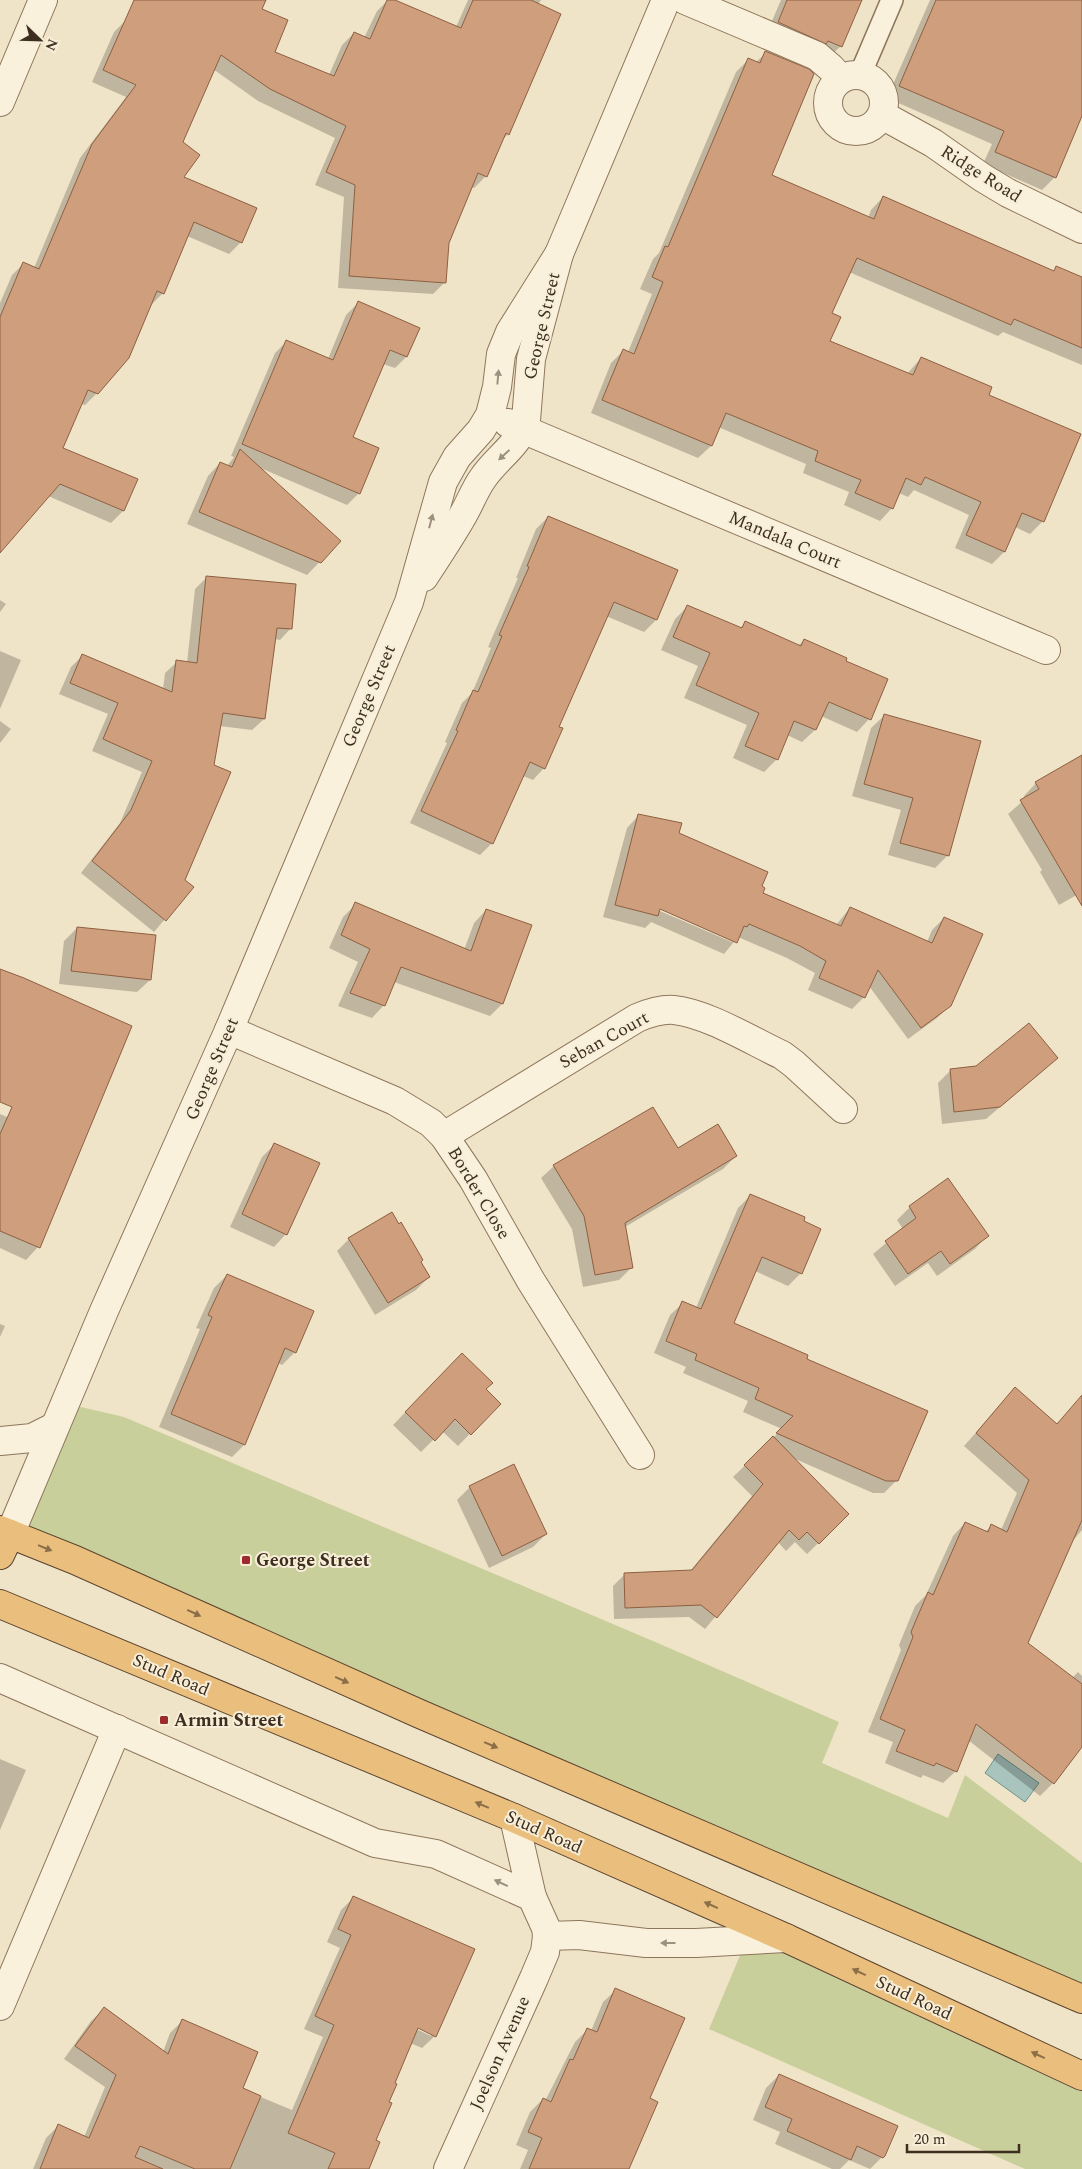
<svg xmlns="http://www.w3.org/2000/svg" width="1082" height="2169" viewBox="0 0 1082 2169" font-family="Spectral,serif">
	<rect width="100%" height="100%" fill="#f0e4c8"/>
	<g fill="#c9cf9b">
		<path d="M64,1403L124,1417L653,1641L839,1722L822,1763L948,1818L965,1775L1082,1863V1998L10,1534Z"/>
		<path d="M786,1938L1082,2075V2169H1025L709,2029L747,1939Z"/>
	</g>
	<path fill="#a9c4bc" stroke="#6f938a" d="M998,1754L1039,1783L1025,1802L985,1773Z"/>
	<g fill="#0003" fill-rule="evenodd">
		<path d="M187,0H264L260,10L273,53L329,75L342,45L354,33L364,38L377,11L388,0H392L456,27L468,0H541L538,4L508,134L502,140L486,176L474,188L471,187L447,243L445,282L433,294L338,288L344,197L315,185L335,138L258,101L213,69L181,143L182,178L241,242L229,254L187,236L163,293L151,305L97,393L85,405L81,404L62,448L123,511L111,523L48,496L0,551V303L12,275L24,263L34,268L80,158L126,97L92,82L114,32L126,20Z"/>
		<path d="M781,0H860L841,46L828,58L766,35Z"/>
		<path d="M930,0H1082V113L1055,177L1042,190L983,164L992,144L887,98Z"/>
		<path d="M766,53L770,175L868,218L871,210L883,197L1053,272L1057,268L1082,279V365L1003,332L998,336L849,272L830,314L829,342L907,374L921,358L987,396L1043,521L1030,534L1015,527L1004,552L992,564L955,548L969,515L914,490L908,497L899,493L892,508L880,521L844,505L849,492L803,473L806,464L718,427L711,446L698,458L591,413L611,363L624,350L628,352L652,294L640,289L653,259L659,253L736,72L749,59L756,62Z"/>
		<path d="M358,303L419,328L406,357L395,368L383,364L352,438L359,493L347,505L258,467L339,542L307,575L187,524L208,476L220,463L227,466L234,457L231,456L275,353L287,341L328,359L346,315Z"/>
		<path d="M548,517L676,570L656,620L644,632L606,616L557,727L544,768L533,780L523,776L492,843L480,855L410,823L447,743L445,742L462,703L472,693L491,648L488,647L518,578H516L536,529Z"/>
		<path d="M206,578L291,628L280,640L275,639L264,719L252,730L219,726L184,881L192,887L154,932L81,873L120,823L142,772L92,751L108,714L59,694L71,667L83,655L163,689L165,673L177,662L187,663L195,589Z"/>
		<path d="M0,600L6,604L0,612Z"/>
		<path d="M688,606L739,629L745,623L798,646L804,640L844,662L869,719L857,732L821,716L815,730L802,742L787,735L777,759L764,772L733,758L747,725L684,698L698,666L661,650L675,619Z"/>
		<path d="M0,651L21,660L0,709Z"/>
		<path d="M884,716L947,856L935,868L888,855L901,810L852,796L871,728Z"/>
		<path d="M0,721L11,729L0,743Z"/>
		<path d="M1082,775V892L1059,905L1040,872L1042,870L1008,814L1025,799L1024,796L1036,783Z"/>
		<path d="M639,815L678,834L760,887L761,893L836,925L850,908L927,942L932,930L944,918L950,1005L937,1018L908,1039L869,986L864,997L852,1009L808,990L815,973L787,958L738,937L724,954L651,922L645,928L603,917L627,828ZM654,905L732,939V942L653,908Z"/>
		<path d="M356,904L464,950L474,923L486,910L530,926L502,1004L490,1016L394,982L384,1005L372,1018L338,1006L358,962L329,948L343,917Z"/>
		<path d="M77,928L150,980L137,992L59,984L64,941Z"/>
		<path d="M0,976L131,1027L38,1247L26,1260L0,1248V1114L45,1133L0,1071Z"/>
		<path d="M1057,1058L986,1119L942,1124L938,1083L951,1070Z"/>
		<path d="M275,1144L286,1234L274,1247L230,1227L262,1157Z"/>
		<path d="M677,1150L736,1156L723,1169L625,1227L632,1267L619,1280L583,1287L572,1229L541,1178L554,1166Z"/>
		<path d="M948,1180L987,1236L975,1249L937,1276L928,1263L895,1286L873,1254L903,1229L897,1220L910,1207Z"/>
		<path d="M751,1195L801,1273L788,1286L755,1271L732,1324L805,1359L897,1480L884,1493H873L793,1458L848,1514L807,1554L795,1542L786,1551L778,1542L705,1629L689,1617L614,1619L613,1586L624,1575L690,1571L752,1496L733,1477L782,1429L743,1412L748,1401L683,1373L686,1367L654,1353L670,1315L683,1303L696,1308L738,1208Z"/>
		<path d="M398,1226L429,1277L416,1290L375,1315L337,1251L349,1239Z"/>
		<path d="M227,1275L295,1352L282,1365L278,1363L244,1445L232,1457L159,1427L200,1329L196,1328L214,1288Z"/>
		<path d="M0,1324L5,1326L0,1337Z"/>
		<path d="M449,1367L485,1390L499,1404L458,1446L442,1431L421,1452L393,1425Z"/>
		<path d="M1003,1402L1056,1425L1059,1421L1082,1422V1530L1070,1544L1026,1643L1072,1678L1078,1672L1082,1676V1745L1053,1783L1040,1796L968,1740L956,1771L943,1783L923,1775L921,1778L885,1763L893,1742L868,1732L901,1650L899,1645L915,1606L926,1595L953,1536L965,1523L985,1532L991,1526L1001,1530L1017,1493L964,1446Z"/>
		<path d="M513,1466L546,1534L533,1547L489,1568L457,1500L470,1487Z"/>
		<path d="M0,1759L26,1770L0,1830Z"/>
		<path d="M353,1898L435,2036L422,2048L410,2043L393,2084L374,2141L368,2169H33L46,2138L58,2126L84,2137L105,2087L64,2059L91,2021L104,2009L163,2052L170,2033L182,2021L241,2089L292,2110L323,2037L304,2029L340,1948L327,1942L341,1910ZM413,2025L431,2033V2036L412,2027Z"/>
		<path d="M616,1990L620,2169H520L528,2150L516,2145L530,2112L543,2099L545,2101L575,2042L587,2030L591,2031L603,2002Z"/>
		<path d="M779,2075L882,2157L870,2169L849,2160L840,2169H832L775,2144L780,2132L753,2120L766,2088Z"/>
	</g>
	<g fill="#cf9f7d" stroke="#8d5f41">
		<path d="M134,0H266L262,9L288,20L275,52L334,76L354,32L370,39L387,0H395L461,28L473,0H531L561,14L509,135L506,133L487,177L478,173L449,243L446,283L349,276L355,185L326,172L346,126L270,89L221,55L183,142L200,155L184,177L257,208L242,243L194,222L164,294L157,291L129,358L98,394L88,390L63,448L138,479L124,511L60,484L0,553V317L23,262L39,269L92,144L136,85L103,70Z"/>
		<path d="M787,0H862L842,47L828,41L826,44L778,22Z"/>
		<path d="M936,0H1082V116L1056,178L995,152L1004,131L899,86Z"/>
		<path d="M765,51L809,69L814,74L772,175L874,219L883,196L1054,271L1056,266L1082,277V348L1014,319L1011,325L857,258L832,313L841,317L830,341L913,375L921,357L992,387L989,395L1081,434L1044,522L1022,513L1005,552L966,535L981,502L925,477L921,485L906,478L893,509L855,493L861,480L815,461L818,451L726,413L712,446L602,400L623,349L634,354L663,282L652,277L665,246L668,247L748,58L760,63Z"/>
		<path d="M358,301L420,328L407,357L390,350L353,437L379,448L360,494L242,444L286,340L333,360Z"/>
		<path d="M240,449L341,541L321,563L199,512L220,462L232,467Z"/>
		<path d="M548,516L678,570L657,620L614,602L559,727L563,728L545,769L530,762L493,844L421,811L458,731L456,730L473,690L478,692L502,636L499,635L529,567L527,566Z"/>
		<path d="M206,576L296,584L292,629L277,628L265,719L223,713L214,765L231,772L185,880L194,887L166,921L92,861L131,810L152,761L103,739L118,703L70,683L82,654L172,692L176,660L197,663Z"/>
		<path d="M687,605L742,628L745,621L801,646L804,639L847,658L846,661L888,679L871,720L829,702L816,730L794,721L778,760L745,746L759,713L696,685L710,653L673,637Z"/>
		<path d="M884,714L981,741L949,856L900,843L913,798L864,784Z"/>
		<path d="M1082,755V906L1020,800L1039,789L1035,782Z"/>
		<path d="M638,814L682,823L679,833L768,872L762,886L765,888L763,893L841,926L850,907L932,943L944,917L983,934L951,1006L921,1028L878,970L865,998L819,978L826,961L800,946L749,924L747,927L744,926L737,943L660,909L658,916L615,905Z"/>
		<path d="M355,902L471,951L486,909L532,925L503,1004L401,967L385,1006L350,993L370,949L341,935Z"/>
		<path d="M77,927L156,935L151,980L71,971Z"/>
		<path d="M0,969L24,978L132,1026L40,1248L0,1231V1134L12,1107L0,1102Z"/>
		<path d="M1029,1023L1058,1058L1000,1107L954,1112L950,1069L976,1066Z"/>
		<path d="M653,1107L678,1148L718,1124L737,1156L625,1223L633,1268L595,1275L584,1216L553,1165Z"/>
		<path d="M274,1143L320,1163L287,1235L242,1214Z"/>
		<path d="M948,1178L989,1236L950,1264L941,1251L908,1274L885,1241L916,1218L909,1206Z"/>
		<path d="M750,1194L805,1217L804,1221L821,1229L802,1274L762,1257L734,1323L808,1355L807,1359L928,1411L898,1481H886L776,1433L793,1416L755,1399L759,1388L695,1360L697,1354L666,1341L682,1301L701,1309Z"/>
		<path d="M392,1212L399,1224L401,1222L423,1260L421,1262L430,1277L388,1303L348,1238Z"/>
		<path d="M227,1274L314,1311L296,1353L285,1348L245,1445L171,1414L212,1317L208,1315Z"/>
		<path d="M462,1353L493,1383L486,1389L501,1404L471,1435L455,1419L435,1441L405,1412Z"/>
		<path d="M1015,1387L1057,1424L1082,1395V1520L1028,1643L1082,1684V1747L1054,1784L976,1724L957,1772L936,1763L934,1766L896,1751L905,1730L880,1719L913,1637L911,1632L928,1592L933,1595L965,1522L988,1532L991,1524L1007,1532L1029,1480L976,1433Z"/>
		<path d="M773,1436L849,1514L819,1544L807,1532L799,1540L789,1530L717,1618L701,1605L625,1608L624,1573L692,1570L763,1484L744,1465Z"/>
		<path d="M514,1464L547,1534L502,1556L469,1486Z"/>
		<path d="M353,1896L475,1949L436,2037L418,2028L395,2083L397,2084L389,2102L392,2103L376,2140L380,2142L369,2169H328L335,2153L288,2133L334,2025L315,2016L351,1935L338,1929Z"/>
		<path d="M615,1988L685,2018L650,2098L658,2102L629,2169H529L542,2138L528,2132L543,2098L551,2102L570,2059L573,2060L587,2028L597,2032Z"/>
		<path d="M104,2007L168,2054L182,2019L258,2052L243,2088L261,2096L230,2169H195L140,2146L135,2157L163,2169H40L58,2124L89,2138L116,2075L75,2046Z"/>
		<path d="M779,2074L898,2126L885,2156L883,2158L857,2146L851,2160L787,2131L792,2119L765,2107Z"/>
	</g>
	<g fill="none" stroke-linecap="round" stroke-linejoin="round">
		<g stroke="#8d765c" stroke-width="24">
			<path id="service" d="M860,75L892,0"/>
		</g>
		<g stroke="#8d765c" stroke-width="30">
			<g id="minor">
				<path d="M685,0L817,56L831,68L841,79"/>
				<circle cx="856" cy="103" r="28"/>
				<path d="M0,102L43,0"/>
				<path d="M882,115L933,143L983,178L1008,193L1082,229"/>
				<path d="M508,423L1046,650"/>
				<path d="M424,577C437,557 451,536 463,515C470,503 475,489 483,478C497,457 519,446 526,420L531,359L559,254L666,0"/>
				<path d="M229,1030L395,1101L431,1123L444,1136L473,1179L531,1281L640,1455"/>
				<path d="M444,1136L637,1018C649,1013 661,1009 674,1010C706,1013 752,1041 782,1055L794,1064L843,1109"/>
				<path d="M0,1441L32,1438L54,1427"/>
				<path d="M10,1534L104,1311L229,1030L409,602L443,482L457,457L481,430L490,415L497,387L501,354L510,332L559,254"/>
				<path d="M0,1678L375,1843L436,1854L532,1897L546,1928L547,1936L579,1935L646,1943H696L786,1938"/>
				<path d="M514,1818L532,1897"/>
				<path d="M0,2006L117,1729"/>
				<path d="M448,2169L534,1978L545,1952L547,1936"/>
			</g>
		</g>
		<g stroke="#5b4430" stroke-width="30">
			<g id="trunk">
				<path d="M0,1530L75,1560L420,1714L1082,1999"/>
				<path d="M0,1555L10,1534"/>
				<path d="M0,1604L514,1818L786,1938L1082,2076"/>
			</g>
		</g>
		<use href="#service" stroke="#faf1dc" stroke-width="21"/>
		<use href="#minor" stroke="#faf1dc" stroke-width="28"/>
		<use href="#trunk" stroke="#eabe7c" stroke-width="28"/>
	</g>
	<defs><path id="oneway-solid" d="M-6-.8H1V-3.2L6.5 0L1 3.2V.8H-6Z" transform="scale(1.25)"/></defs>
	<g fill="#9c907e">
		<use href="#oneway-solid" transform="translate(498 377) rotate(-85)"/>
		<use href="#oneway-solid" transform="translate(504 455) rotate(137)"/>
		<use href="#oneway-solid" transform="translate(431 521) rotate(-75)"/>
		<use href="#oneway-solid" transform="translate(501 1883) rotate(-155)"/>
		<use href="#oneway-solid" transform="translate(668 1943) rotate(180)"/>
	</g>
	<g fill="#8b6f49">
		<use href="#oneway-solid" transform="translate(45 1548) rotate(22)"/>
		<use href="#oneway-solid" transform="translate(194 1613) rotate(25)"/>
		<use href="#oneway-solid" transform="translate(342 1680) rotate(24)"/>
		<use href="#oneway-solid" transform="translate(491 1745) rotate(23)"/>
		<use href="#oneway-solid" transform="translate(482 1805) rotate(-157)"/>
		<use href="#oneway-solid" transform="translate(711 1905) rotate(-156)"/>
		<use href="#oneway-solid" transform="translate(859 1972) rotate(-155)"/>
		<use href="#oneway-solid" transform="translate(1038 2055) rotate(-155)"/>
	</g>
	<g fill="#9e2a2b" stroke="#f7eed8" stroke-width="2">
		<rect x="241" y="1555" width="10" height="10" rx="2.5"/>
		<rect x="159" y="1715" width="10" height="10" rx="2.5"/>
	</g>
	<g text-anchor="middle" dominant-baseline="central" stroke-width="4" stroke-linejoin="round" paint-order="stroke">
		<g font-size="18" fill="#3d2e20" stroke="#f7eed8">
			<text transform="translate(981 174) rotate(32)">Ridge Road</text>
			<text transform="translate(542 326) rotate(-77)">George Street</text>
			<text transform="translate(785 540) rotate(23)">Mandala Court</text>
			<text transform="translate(369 696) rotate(-67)">George Street</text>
			<text transform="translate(604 1040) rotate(-29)">Seban Court</text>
			<text transform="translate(212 1069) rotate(-67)">George Street</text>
			<text transform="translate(479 1193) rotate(59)">Border Close</text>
			<text transform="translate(171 1675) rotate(23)">Stud Road</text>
			<text transform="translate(544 1832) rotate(24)">Stud Road</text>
			<text transform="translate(914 1998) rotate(25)">Stud Road</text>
			<text transform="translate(500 2053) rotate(-66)">Joelson Avenue</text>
		</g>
		<g font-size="18" font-weight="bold" fill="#3d2e20" stroke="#f7eed8" text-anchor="start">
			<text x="256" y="1560">George Street</text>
			<text x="174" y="1720">Armin Street</text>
		</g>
	</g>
	<g transform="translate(40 40) rotate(113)" stroke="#f7eed8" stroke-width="4" paint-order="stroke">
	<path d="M0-4L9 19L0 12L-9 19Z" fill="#3d2e20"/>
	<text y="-8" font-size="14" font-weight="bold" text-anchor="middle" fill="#3d2e20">N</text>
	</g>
	<path d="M907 2144v8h112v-8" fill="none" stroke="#3d2e20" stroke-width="2.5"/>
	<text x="914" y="2144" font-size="15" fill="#3d2e20" stroke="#f7eed8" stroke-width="4" paint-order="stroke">20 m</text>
</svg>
